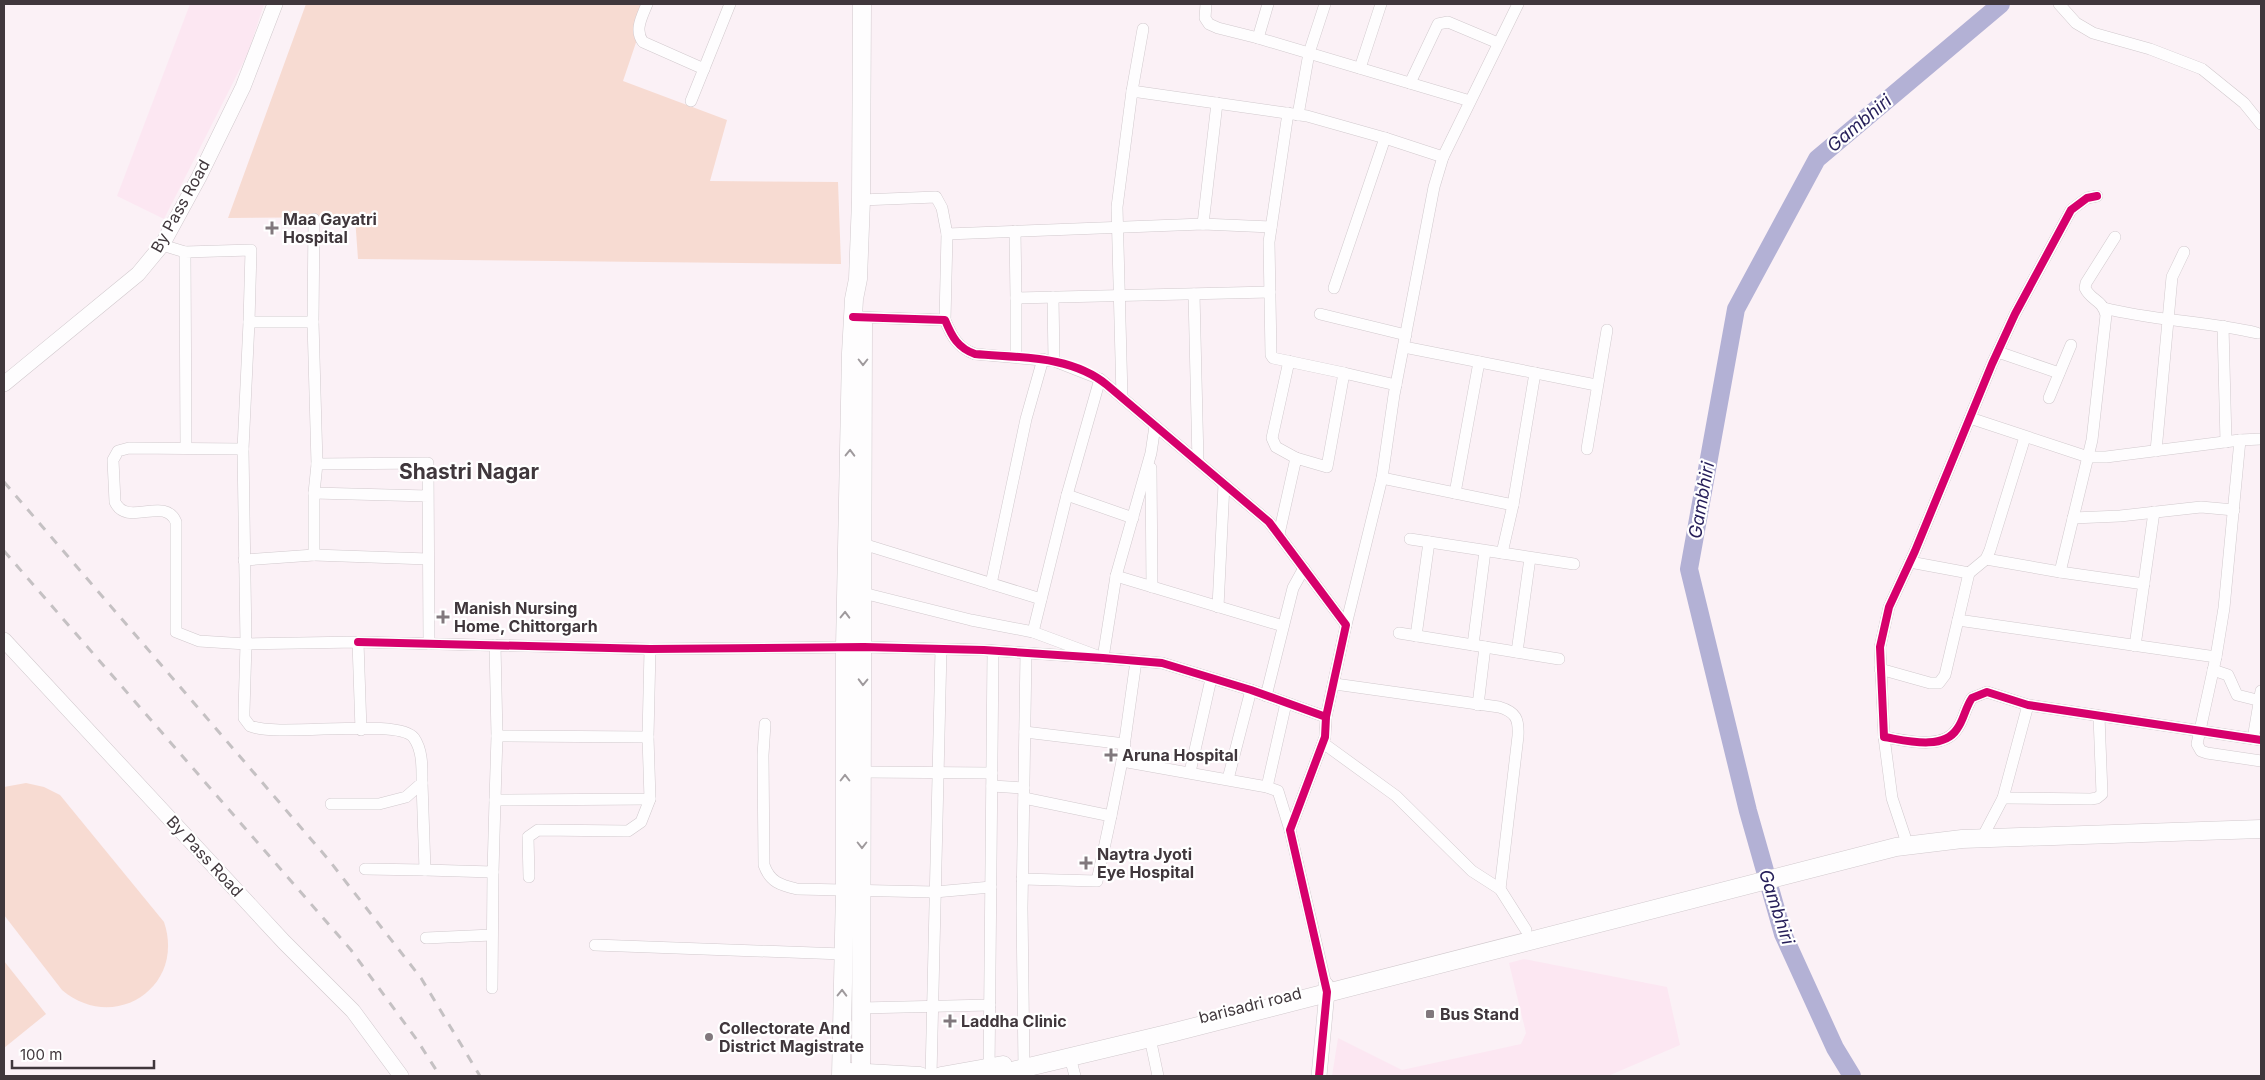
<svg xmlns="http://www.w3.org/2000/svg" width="2265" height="1080" viewBox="0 0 2265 1080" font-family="Inter,sans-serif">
	<rect width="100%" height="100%" fill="#fbf1f6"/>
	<g fill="#fce7f2">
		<path d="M190,4H264L248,53L164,219L117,196Z"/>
		<path d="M1524,959L1667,987L1680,1045L1608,1076H1332L1338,1038L1402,1070L1521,1044L1526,1033L1509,963Z"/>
	</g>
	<g fill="#f7dbd2">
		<path d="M306,4H649L623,81L727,120L710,181L838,182L841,264L358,259L355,217L228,218Z"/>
		<path d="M26,783L44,787L60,795L164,922C186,987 114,1034 62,990L4,915V787Z"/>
		<path d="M4,961L46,1014L4,1048Z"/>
	</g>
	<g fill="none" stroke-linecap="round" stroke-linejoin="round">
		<path stroke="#b3b1d5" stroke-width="18" d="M1852,1076L1835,1048L1783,934L1748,811L1689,569L1736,309L1817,159L2001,4"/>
		<g stroke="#d1c9cd" stroke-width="12">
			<g id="street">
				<path d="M647,4C642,17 634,30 643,42L704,69"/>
				<path d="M1206,4L1205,18L1209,24L1218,28L1258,38L1470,101"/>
				<path d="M2059,4L2076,23L2093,33L2150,49L2202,69L2244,103L2261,124"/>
				<path d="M1258,38L1268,4"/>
				<path d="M1360,68L1381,4"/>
				<path d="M1410,83L1438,24L1448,22L1498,43"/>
				<path d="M1132,91L1143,29"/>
				<path d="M691,101L730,4"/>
				<path d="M1288,113L1269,242L1271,355L1273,358L1344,373"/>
				<path d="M1298,115L1309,53L1325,4"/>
				<path d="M2097,196L2087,198L2071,210L2015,314L1992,364L1915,551L1889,607L1880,647L1884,737C1904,740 1943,751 1957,729C1964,720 1965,708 1972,698L1987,692L2028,705L2261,740"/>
				<path d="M861,200L936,197L942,208L947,234L1203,224L1271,227"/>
				<path d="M1203,224L1217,103"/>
				<path d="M1015,231L1016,298L1270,292"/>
				<path d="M162,245L185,252"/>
				<path d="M1334,288L1385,138"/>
				<path d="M1194,294L1198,462"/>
				<path d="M1053,297L1054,361"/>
				<path d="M1016,298V357"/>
				<path d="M2104,308C2154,321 2206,321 2257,333"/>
				<path d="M1320,314L1406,335"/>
				<path d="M855,317L945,320C952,337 958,348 975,354L1054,361L1100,379L1269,522L1346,625L1326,717"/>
				<path d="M945,320L947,234"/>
				<path d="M313,322L314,219"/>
				<path d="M2223,326L2226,442"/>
				<path d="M1404,347L1596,385"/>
				<path d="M1998,352L2059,373"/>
				<path d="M1289,361L1272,438L1276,447L1296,458"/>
				<path d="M1100,379L1067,495L1133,518"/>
				<path d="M1122,397L1117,207L1132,91L1307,116L1385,138L1443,157"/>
				<path d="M2049,398L2071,345"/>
				<path d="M1970,418L2088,457H2106L2240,440L2261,439"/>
				<path d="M2240,440L2224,608L2216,657L2197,744L2201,751L2207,753L2261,761"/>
				<path d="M186,448L185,252L251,250L249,322H313L317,464"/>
				<path d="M243,449L249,322"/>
				<path d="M1587,449L1607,330"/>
				<path d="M2156,451L2172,277L2184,252"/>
				<path d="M1151,468L1152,587"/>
				<path d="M1382,478L1513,505"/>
				<path d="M314,493V555L428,559"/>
				<path d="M1455,493L1479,362"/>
				<path d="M428,496L314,493L317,464L428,463L429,644"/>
				<path d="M2073,518L2120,516L2201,507L2234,510"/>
				<path d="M1279,534L1296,458L1327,467L1344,373L1396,385"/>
				<path d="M1410,539L1574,564"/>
				<path d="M863,544L1041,599"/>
				<path d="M1502,553L1513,505L1535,373"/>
				<path d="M1986,559L2060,572L2144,584"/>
				<path d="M244,560L314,555"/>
				<path d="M1910,562L1969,573L1958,620L2216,657"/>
				<path d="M2060,572L2092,440L2106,315C2102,299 2091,301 2085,288L2086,283L2115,237"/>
				<path d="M1969,573L1986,559L1990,550L2025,437"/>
				<path d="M1116,576L1283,626"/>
				<path d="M991,584L1026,419L1043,359"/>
				<path d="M863,593L971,620L1033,632L1103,658L1116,576L1151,453L1155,426"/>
				<path d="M1218,607L1224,484"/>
				<path d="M1346,625L1382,478L1394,395L1434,187L1443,157L1518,4"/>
				<path d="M1033,632L1067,495"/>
				<path d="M1399,633L1559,659"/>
				<path d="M1416,636L1429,542"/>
				<path d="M358,642L650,649L864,647L984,650L1103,658L1162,663L1251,690L1326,717L1325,737L1290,830L1326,985"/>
				<path d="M495,645L497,736L648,737L650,649"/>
				<path d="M1473,645L1485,551"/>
				<path d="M2135,646L2154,512"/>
				<path d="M1517,652L1530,558"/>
				<path d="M1136,661L1122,761L1267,787L1278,791L1290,830"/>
				<path d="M1880,669L1930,683H1939L1945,675L1958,620"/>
				<path d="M2213,670L2228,675L2237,695L2261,701"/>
				<path d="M1335,684L1499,707C1516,712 1519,719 1518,736L1500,889"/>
				<path d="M1266,696L1293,588L1304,568"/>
				<path d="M1478,705L1485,647"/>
				<path d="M765,724L763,755L764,865C770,882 780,885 797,889L935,892L991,887"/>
				<path d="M1025,732L1125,744"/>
				<path d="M497,736L495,800L650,799L648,737"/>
				<path d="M1884,737L1892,798L1905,837"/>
				<path d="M2253,739L2261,691"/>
				<path d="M1323,743L1396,796L1472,871L1500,889L1526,930"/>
				<path d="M862,772L992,773"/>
				<path d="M1190,772L1211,679"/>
				<path d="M1228,779L1251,690"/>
				<path d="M422,783L425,870L493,872L495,800"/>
				<path d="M992,786L1024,788"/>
				<path d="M1267,787L1286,703"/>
				<path d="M2003,798L2091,799L2097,798L2102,794L2099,716"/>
				<path d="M331,804H379L406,797L422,783C422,769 423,751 414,738C399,717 278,738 250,726L244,718V711L246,644L199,641L176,632V522C165,495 127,528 115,502L113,460L118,451L129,448L243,449L246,644L358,642L361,730"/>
				<path d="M1111,816L1122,761"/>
				<path d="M1982,838L2003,798L2028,705"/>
				<path d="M365,869L425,870"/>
				<path d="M529,877L528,837L538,830L628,831L641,822L650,799"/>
				<path d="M1022,879L1097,881L1111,816L1024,798"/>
				<path d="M426,938L492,935"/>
				<path d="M595,945L843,954"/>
				<path d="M492,988L493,872"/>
				<path d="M861,1008L990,1005"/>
				<path d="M1150,1038L1158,1076"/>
				<path d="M1070,1057L1075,1076"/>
				<path d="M1024,1068L1022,908L1026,653"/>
				<path d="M989,1074L993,651"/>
				<path d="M931,1076L941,649"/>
			</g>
		</g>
		<g stroke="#d1c9cd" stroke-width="16">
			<g id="secondary">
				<path d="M4,384L138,274L162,245L199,177L243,87L275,4"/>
				<path d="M4,640L284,942L353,1011L401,1076"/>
				<path d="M1319,1076L1327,992L1326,985"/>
			</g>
		</g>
		<g stroke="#d1c9cd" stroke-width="19">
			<g id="primary">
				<path d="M849,1072L920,1076"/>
				<path d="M841,1076L845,889V647L851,353L854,299L858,279L861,200L862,4"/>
				<path d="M861,1076L863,324"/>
				<path d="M941,1076L1003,1065"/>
				<path d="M991,1076L1171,1033L1896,847L1962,839L2261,829"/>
			</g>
		</g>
		<use href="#street" stroke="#fefdfe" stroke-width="11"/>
		<use href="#secondary" stroke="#fefdfe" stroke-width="15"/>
		<use href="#primary" stroke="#fefdfe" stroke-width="18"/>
		<g stroke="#c5c1c3" stroke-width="3" stroke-dasharray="9 9" stroke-linecap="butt">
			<path d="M4,482L328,859L421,978L480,1076"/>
			<path d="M4,551L351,950L417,1040L440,1076"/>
		</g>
		<g stroke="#fff" stroke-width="11">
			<g id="cycleway">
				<path d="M2097,196L2087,198L2071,210L2015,314L1992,364L1915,551L1889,607L1880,647L1884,737C1904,740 1943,751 1957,729C1964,720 1965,708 1972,698L1987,692L2028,705L2261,740"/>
				<path d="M853,317L945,320C952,337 958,348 975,354C1019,358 1071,355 1107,385L1269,522L1346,625L1326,717"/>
				<path d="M358,642L650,649L864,647L984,650L1103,658L1162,663L1251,690L1326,717L1325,737L1290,830L1327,992L1319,1076"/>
			</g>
		</g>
		<use href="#cycleway" stroke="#d6006c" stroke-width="8"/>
	</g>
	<defs><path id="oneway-chevron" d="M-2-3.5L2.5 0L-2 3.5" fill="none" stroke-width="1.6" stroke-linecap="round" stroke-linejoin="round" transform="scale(1.25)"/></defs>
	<g stroke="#9f9a9d">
		<use href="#oneway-chevron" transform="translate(863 362) rotate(90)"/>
		<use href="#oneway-chevron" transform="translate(850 453) rotate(-89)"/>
		<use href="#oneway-chevron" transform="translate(845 615) rotate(-89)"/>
		<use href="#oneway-chevron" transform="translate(863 682) rotate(91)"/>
		<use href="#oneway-chevron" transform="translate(845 778) rotate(-90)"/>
		<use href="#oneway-chevron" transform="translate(862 845) rotate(90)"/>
		<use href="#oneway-chevron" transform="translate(842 993) rotate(-89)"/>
	</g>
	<g fill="#81787d" stroke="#fff" stroke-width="2">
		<path d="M269.5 220.5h5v5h5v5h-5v5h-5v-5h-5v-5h5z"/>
		<path d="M440.5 609.5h5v5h5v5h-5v5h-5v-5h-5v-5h5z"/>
		<path d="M1108.5 747.5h5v5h5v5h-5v5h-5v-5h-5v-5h5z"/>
		<path d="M1083.5 855.5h5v5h5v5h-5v5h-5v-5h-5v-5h5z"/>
		<rect x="1425" y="1009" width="10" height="10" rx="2.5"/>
		<path d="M947.5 1013.5h5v5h5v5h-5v5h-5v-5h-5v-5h5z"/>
		<circle cx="709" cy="1037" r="5"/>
	</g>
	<g text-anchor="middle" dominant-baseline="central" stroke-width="4.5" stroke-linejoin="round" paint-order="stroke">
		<g font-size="16" fill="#40373c" stroke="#fff">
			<text transform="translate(180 206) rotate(-61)">By Pass Road</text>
			<text transform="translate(205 856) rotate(47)">By Pass Road</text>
			<text transform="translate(1250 1005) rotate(-14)">barisadri road</text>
		</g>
		<g font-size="16" font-weight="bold" fill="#40373c" stroke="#fff" text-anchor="start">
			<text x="283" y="219">Maa Gayatri<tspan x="283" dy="18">Hospital</tspan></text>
			<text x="454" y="608">Manish Nursing<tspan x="454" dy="18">Home, Chittorgarh</tspan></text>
			<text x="1122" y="755">Aruna Hospital</text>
			<text x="1097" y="854">Naytra Jyoti<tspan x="1097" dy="18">Eye Hospital</tspan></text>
			<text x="1440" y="1014">Bus Stand</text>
			<text x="961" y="1021">Laddha Clinic</text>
			<text x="719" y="1028">Collectorate And<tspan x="719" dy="18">District Magistrate</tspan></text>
		</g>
		<g font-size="18" font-style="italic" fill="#251e59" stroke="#fff">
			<text transform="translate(1859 123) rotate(-40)">Gambhiri</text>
			<text transform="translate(1701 500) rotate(-80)">Gambhiri</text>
			<text transform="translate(1777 907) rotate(72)">Gambhiri</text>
		</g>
		<g font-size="21" font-weight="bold" fill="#40373c" stroke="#fff">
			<text x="469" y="471">Shastri Nagar</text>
		</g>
	</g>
	<rect width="2265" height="1080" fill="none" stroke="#40373c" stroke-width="10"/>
	<path d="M12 1060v8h142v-8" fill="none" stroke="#40373c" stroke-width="2.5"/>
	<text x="20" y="1060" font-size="15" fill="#40373c" stroke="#ffffff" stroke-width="4" paint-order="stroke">100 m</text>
</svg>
